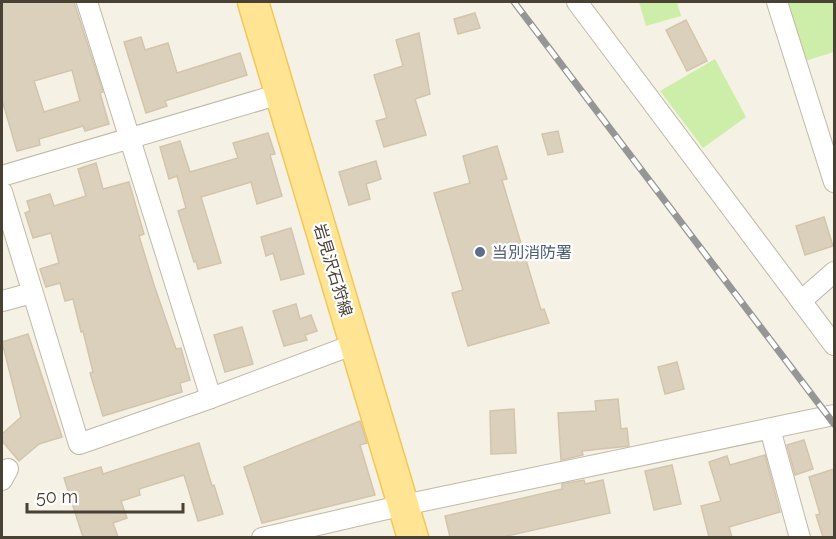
<svg xmlns="http://www.w3.org/2000/svg" width="836" height="539" viewBox="0 0 836 539" font-family="Raleway,'Noto Sans JP',sans-serif">
	<rect width="100%" height="100%" fill="#f5f1e5"/>
	<g fill="#cdeea9">
		<path d="M639,2H677L681,16L646,26Z"/>
		<path d="M787,2H834V52L805,61Z"/>
		<path d="M715,59L746,117L703,148L660,91Z"/>
	</g>
	<g fill="#dbd0bc" stroke="#d3c5ac" stroke-width="1.5" fill-rule="evenodd">
		<path d="M2,2H74L103,92L100,93L109,124L85,131L83,126L39,139L40,145L17,151L2,100ZM72,70L80,101L44,112L34,81Z"/>
		<path d="M475,13L480,28L458,34L454,19Z"/>
		<path d="M686,20L707,61L687,71L666,30Z"/>
		<path d="M419,33L430,94L415,99L426,135L384,147L376,121L387,118L374,75L403,66L396,40Z"/>
		<path d="M141,37L145,50L168,43L177,73L240,53L247,75L165,101L167,106L146,113L124,42Z"/>
		<path d="M558,131L563,152L548,155L542,134Z"/>
		<path d="M268,133L275,154L270,155L282,196L257,204L251,182L201,197L221,263L198,269L196,261L194,262L178,211L186,208L177,176L169,179L160,147L180,141L190,172L238,158L233,143Z"/>
		<path d="M497,146L507,179L502,180L541,310L544,309L549,323L468,346L452,293L463,290L434,193L470,183L463,156Z"/>
		<path d="M376,161L381,179L366,184L370,199L349,205L339,172Z"/>
		<path d="M96,163L103,189L129,182L144,234L139,236L154,285L176,349L181,348L190,380L180,383L182,392L103,416L90,373L93,372L83,331L81,332L73,299L65,301L60,283L46,287L40,269L59,263L51,233L33,238L25,213L30,211L27,201L50,194L54,206L86,196L78,169Z"/>
		<path d="M824,217L833,246L805,255L796,226Z"/>
		<path d="M291,228L304,274L281,280L273,253L266,256L261,237Z"/>
		<path d="M296,304L300,319L311,315L317,331L305,335L307,340L284,346L273,311Z"/>
		<path d="M242,327L253,364L225,372L214,335Z"/>
		<path d="M28,334L62,437L39,444L19,461L2,441V434L21,417L2,342Z"/>
		<path d="M677,362L684,389L665,394L658,367Z"/>
		<path d="M618,399L621,429L627,428L629,446L582,451L583,455L561,460L558,413L596,411L595,401Z"/>
		<path d="M514,409L516,453L491,454L490,411Z"/>
		<path d="M360,421L367,443L360,445L375,495L262,523L244,467Z"/>
		<path d="M804,440L813,469L795,475L787,445Z"/>
		<path d="M199,443L212,486L214,485L223,514L198,521L184,475L139,489L140,495L121,501L127,518L113,523L118,537H83L64,478L101,467L103,474Z"/>
		<path d="M765,455L780,512L729,527L732,537H709L701,506L721,501L709,462L727,456L730,465Z"/>
		<path d="M672,465L681,504L654,510L645,471Z"/>
		<path d="M834,469V537H823L816,515L820,514L809,477Z"/>
		<path d="M584,480L585,484L603,480L610,513L502,537H450L445,516L562,489V484Z"/>
	</g>
	<g fill="none" stroke-linecap="round" stroke-linejoin="round">
		<g stroke="#c1b9a7" stroke-width="22">
			<g id="minor">
				<path d="M87,2L211,398"/>
				<path d="M577,2L834,345"/>
				<path d="M777,2L834,182"/>
				<path d="M2,176L280,94"/>
				<path d="M2,192L79,444L211,398L355,344"/>
				<path d="M2,301L32,293"/>
				<path d="M801,301L834,272"/>
				<path d="M770,429L800,538"/>
				<path d="M2,480L8,469"/>
				<path d="M262,538L404,505L834,415"/>
			</g>
		</g>
		<g stroke="#f1c857" stroke-width="33">
			<path id="primary" d="M253,2L413,538"/>
		</g>
		<use href="#minor" stroke="#fff" stroke-width="20"/>
		<use href="#primary" stroke="#ffe494" stroke-width="30"/>
		<g stroke="#969696" stroke-width="7">
			<path id="rail" d="M514,2L834,424"/>
		</g>
		<use href="#rail" stroke="#fff" stroke-width="4.5" stroke-dasharray="14" stroke-linecap="butt"/>
	</g>
	<circle fill="#5c6f8a" stroke="#fff" stroke-width="2" cx="480" cy="252" r="6"/>
	<g text-anchor="middle" dominant-baseline="central" stroke-width="4.5" stroke-linejoin="round" paint-order="stroke">
		<g font-size="16" fill="#4e5e75" stroke="#fff" text-anchor="start">
			<text x="492" y="252">当別消防署</text>
		</g>
		<g font-size="16" fill="#484134" stroke="#fff">
			<text transform="translate(333 270) rotate(73)">岩見沢石狩線</text>
		</g>
	</g>
	<rect width="836" height="539" fill="none" stroke="#484134" stroke-width="6"/>
	<path d="M27 503v9h156v-9" fill="none" stroke="#484134" stroke-width="3"/>
	<text x="36" y="503" font-size="18" fill="#484134" stroke="#ffffff" stroke-width="4.5" paint-order="stroke">50 m</text>
</svg>
